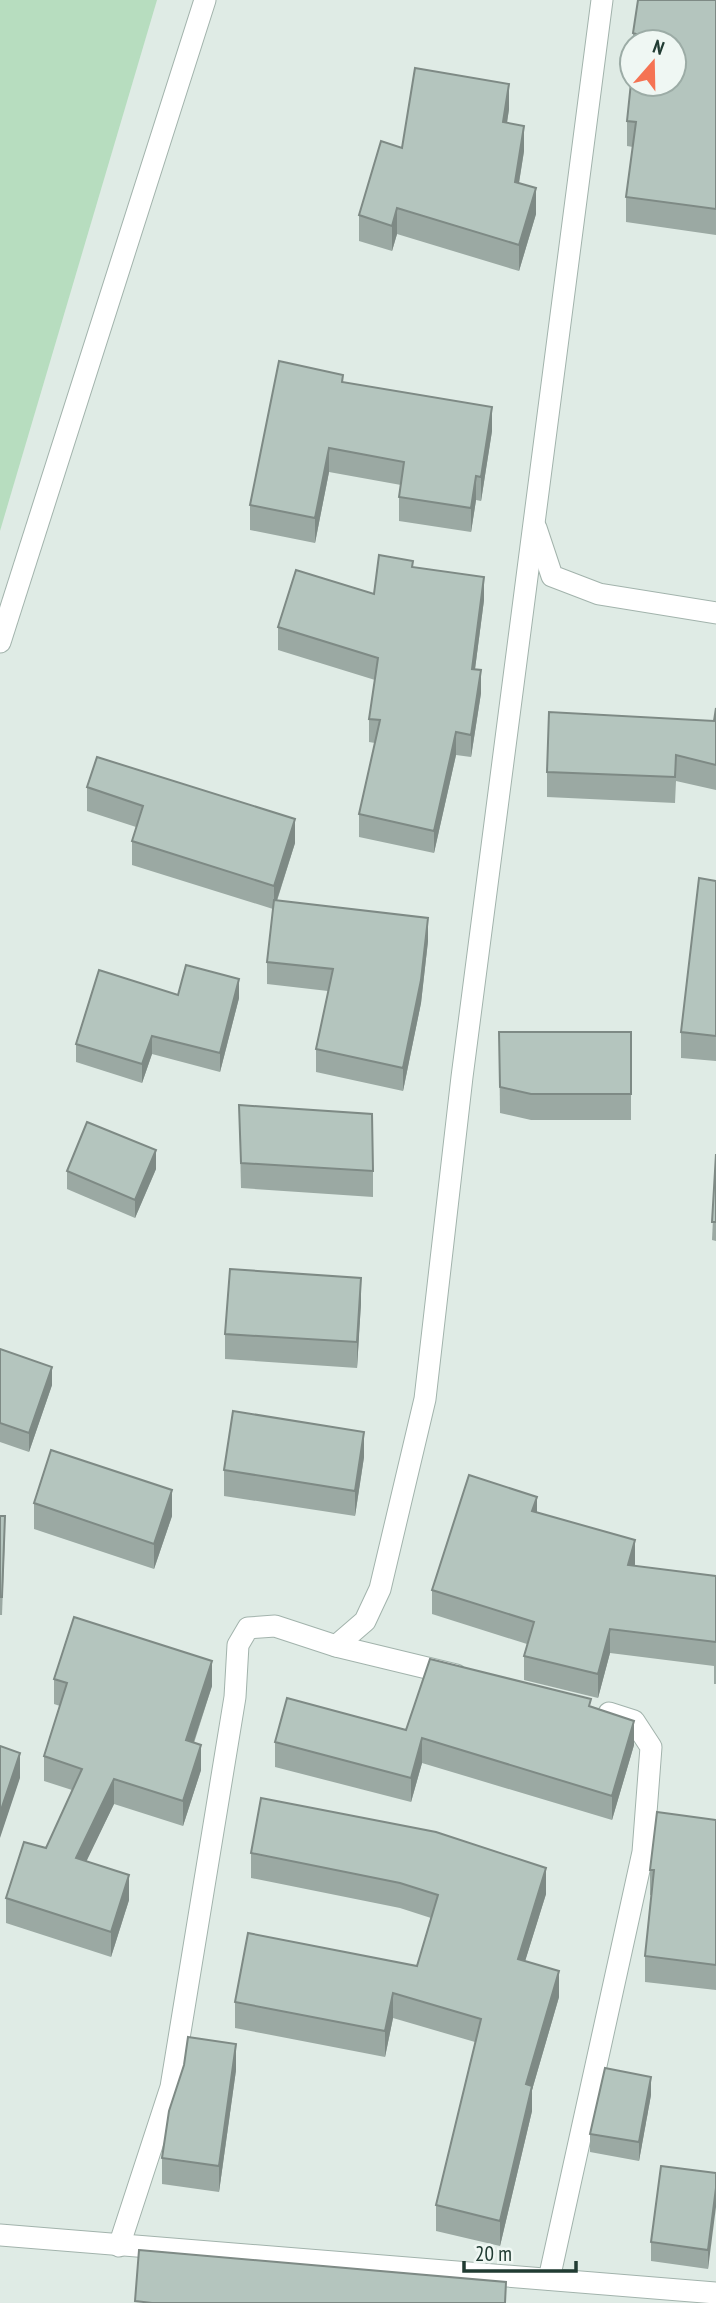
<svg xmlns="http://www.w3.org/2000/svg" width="716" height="2303" viewBox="0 0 716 2303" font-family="'PT Sans Narrow',sans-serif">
	<rect width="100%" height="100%" fill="#dfebe5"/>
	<path fill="#b7ddbf" d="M0,0H157L0,531Z"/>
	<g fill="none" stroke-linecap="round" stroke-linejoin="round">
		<g stroke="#a2b3ac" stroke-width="23">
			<g id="street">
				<path d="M536,528L552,576L599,594L716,613"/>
				<path d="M0,642L205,0"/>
				<path d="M336,1646L365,1621L380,1589L425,1399L462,1077L602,0"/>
				<path d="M0,2235L716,2293"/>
				<path d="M119,2246L171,2087L235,1697L238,1645L248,1628L275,1626L336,1646L456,1675"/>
				<path d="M549,2279L643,1852L651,1747L634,1721L609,1713"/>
			</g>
		</g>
		<use href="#street" stroke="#fff" stroke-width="21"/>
	</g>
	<g fill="#9ba9a3">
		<path d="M716,0V235L626,222V197L633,147L627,146V121L674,42H633V33Z"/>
		<path d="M509,109L507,123L524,151L519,183L536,214L519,271L397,234L392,251L359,241V215L402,148Z"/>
		<path d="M343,382L492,431L481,501L476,500L471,532L399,521V497L401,485L329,472L315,543L250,530V505Z"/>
		<path d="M413,567L484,600L475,669L481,693L471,757L456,755L434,853L359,837V814L375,743L369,742V719L375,680L278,650V627L374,594Z"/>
		<path d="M716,708V790L676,781L675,803L547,797V772L714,721Z"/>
		<path d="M87,787L295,843L277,901L428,941L421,1003L403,1091L316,1072V1049L328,991L267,984V962L273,909L132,865V841L136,827L87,811Z"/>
		<path d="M716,881V1061L681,1058V1032Z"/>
		<path d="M178,995L239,998L220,1072L152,1054L142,1083L76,1062V1044Z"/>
		<path d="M499,1032H631V1120H531L500,1113Z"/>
		<path d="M239,1105L373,1171V1197L241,1188Z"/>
		<path d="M716,1154V1241L712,1240Z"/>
		<path d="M156,1169L135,1218L67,1189V1171Z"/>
		<path d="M361,1303L357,1368L225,1359V1334Z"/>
		<path d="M0,1349L52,1385L29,1452L0,1442Z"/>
		<path d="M364,1457L355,1516L224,1496V1470Z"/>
		<path d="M34,1503L172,1516L154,1569L34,1529Z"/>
		<path d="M537,1513L635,1564V1566L716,1576V1684H714V1666L610,1653L598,1698L524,1680V1656L527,1644L432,1614V1590Z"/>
		<path d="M0,1516L5,1534L2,1615H0Z"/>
		<path d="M54,1679L212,1686L194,1743L201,1770L183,1826L114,1804L86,1861L129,1900L111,1957L6,1923V1898L46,1848L72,1790L44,1781V1756L60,1706L54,1704Z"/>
		<path d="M591,1706L634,1745L612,1820L422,1763L411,1802L275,1767V1742L406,1730Z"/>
		<path d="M716,1820V1990L645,1982V1956L652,1895H650V1870Z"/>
		<path d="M251,1853L546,1894L525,1961L559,1997L532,2090V2111L500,2246L436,2231V2205L475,2042L393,2018L385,2057L235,2028V2002L417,1966L431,1918L400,1908L251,1878Z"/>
		<path d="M236,2070L219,2192L162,2184V2158Z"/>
		<path d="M651,2095L639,2161L590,2152V2134Z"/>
		<path d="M716,2173L708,2269L651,2261V2242Z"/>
	</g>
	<g fill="#7e8a85">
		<path d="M509,84V109L503,148V122Z"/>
		<path d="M524,126V151L515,207V182Z"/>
		<path d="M536,188V214L519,271V245Z"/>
		<path d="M397,208V234L392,251V226Z"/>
		<path d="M492,407V431L481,501V477Z"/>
		<path d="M329,448V472L315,543V518Z"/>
		<path d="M476,476V500L471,532V508Z"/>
		<path d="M484,577V600L472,692V669Z"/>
		<path d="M481,670V693L471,757V735Z"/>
		<path d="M456,732V755L434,853V831Z"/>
		<path d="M295,819V843L274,909V886Z"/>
		<path d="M428,918V941L421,1003L403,1091V1068Z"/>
		<path d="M239,979V998L220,1072V1053Z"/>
		<path d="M152,1036V1054L142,1083V1064Z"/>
		<path d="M156,1150V1169L135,1218V1200Z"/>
		<path d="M361,1278V1303L357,1368V1342Z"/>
		<path d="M52,1367V1385L29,1452V1433Z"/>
		<path d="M364,1432V1457L355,1516V1491Z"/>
		<path d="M172,1490V1516L154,1569V1544Z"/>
		<path d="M537,1497V1521L532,1511Z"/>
		<path d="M635,1540V1564L628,1589V1565Z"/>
		<path d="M610,1629V1653L598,1698V1674Z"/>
		<path d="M212,1661V1686L186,1765V1740Z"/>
		<path d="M634,1721V1745L612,1820V1796Z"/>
		<path d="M422,1738V1763L411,1802V1778Z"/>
		<path d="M201,1745V1770L183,1826V1801Z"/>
		<path d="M20,1753V1778L0,1838V1813Z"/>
		<path d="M114,1779V1804L76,1883V1858Z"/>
		<path d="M546,1868V1894L518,1984V1959Z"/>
		<path d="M129,1875V1900L111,1957V1932Z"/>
		<path d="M559,1971V1997L532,2090V2111L500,2246V2221L526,2084Z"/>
		<path d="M393,1993V2018L385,2057V2031Z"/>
		<path d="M236,2044V2070L219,2192V2166Z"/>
		<path d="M651,2077V2095L639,2161V2142Z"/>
		<path d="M716,2188V2207L708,2269V2250Z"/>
	</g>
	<g fill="#b4c5be" stroke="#7e8a85" stroke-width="2">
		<path d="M638,0H716V209L626,197L636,122L627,121L632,73V84H674V42H635L636,34L633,33Z"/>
		<path d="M415,68L509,84L503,122L524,126L515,182L536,188L519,245L397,208L392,226L359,215L381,141L402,148Z"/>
		<path d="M279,361L343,375L342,382L492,407L481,477L476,476L471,508L399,497L404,462L329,448L315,518L250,505Z"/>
		<path d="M379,555L413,561L412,567L484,577L472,669L481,670L471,735L456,732L434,831L359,814L380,720L369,719L378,658L278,627L296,570L374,594Z"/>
		<path d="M716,708V765L676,755L675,777L547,772L549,712L714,721Z"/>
		<path d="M97,757L295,819L274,886L132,841L143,806L87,787Z"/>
		<path d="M699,878L716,881V1036L681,1032Z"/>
		<path d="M274,900L428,918L421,980L403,1068L316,1049L333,969L267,962Z"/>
		<path d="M186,965L239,979L220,1053L152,1036L142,1064L76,1044L99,970L178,995Z"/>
		<path d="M499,1032H631V1094H531L500,1087Z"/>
		<path d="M239,1105L372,1114L373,1171L241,1163Z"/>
		<path d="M87,1122L156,1150L135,1200L67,1171Z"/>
		<path d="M716,1154V1222H712Z"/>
		<path d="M230,1269L361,1278L357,1342L225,1334Z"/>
		<path d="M0,1349L52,1367L29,1433L0,1423Z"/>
		<path d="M233,1411L364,1432L355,1491L224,1470Z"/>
		<path d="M51,1450L172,1490L154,1544L34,1503Z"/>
		<path d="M469,1475L537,1497L532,1511L635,1540L628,1565L716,1576V1642L610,1629L598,1674L524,1656L534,1622L432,1590Z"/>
		<path d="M0,1516H5L2,1597H0Z"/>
		<path d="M74,1617L212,1661L186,1740L201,1745L183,1801L114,1779L76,1858L129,1875L111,1932L6,1898L24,1842L46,1848L82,1769L44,1756L67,1683L54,1679Z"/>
		<path d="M430,1659L591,1699L589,1706L634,1721L612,1796L422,1738L411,1778L275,1742L287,1698L406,1730Z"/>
		<path d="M0,1746L20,1753L0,1813Z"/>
		<path d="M261,1798L436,1832L546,1868L518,1959L559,1971L526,2084L532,2086L500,2221L436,2205L481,2019L393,1993L385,2031L235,2002L248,1933L417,1966L438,1895L400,1883L251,1853Z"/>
		<path d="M657,1812L716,1820V1965L645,1956L654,1870H650Z"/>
		<path d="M188,2037L236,2044L219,2166L162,2158L169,2111L184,2065Z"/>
		<path d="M605,2068L651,2077L639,2142L590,2134Z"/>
		<path d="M661,2166L716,2173V2188L708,2250L651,2242Z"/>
		<path d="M139,2250L506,2282L505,2303H152L135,2301Z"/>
	</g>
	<g transform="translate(653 63) rotate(20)"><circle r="33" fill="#eff7f3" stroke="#9caca6" stroke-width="2"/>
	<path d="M0-5L12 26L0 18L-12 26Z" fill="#f57353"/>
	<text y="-10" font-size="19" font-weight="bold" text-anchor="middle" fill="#203b32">N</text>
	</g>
	<path d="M464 2261v10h112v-10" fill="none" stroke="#203b32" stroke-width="3.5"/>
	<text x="475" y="2261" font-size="21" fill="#203b32" stroke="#eff7f3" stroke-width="5" paint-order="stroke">20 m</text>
</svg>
